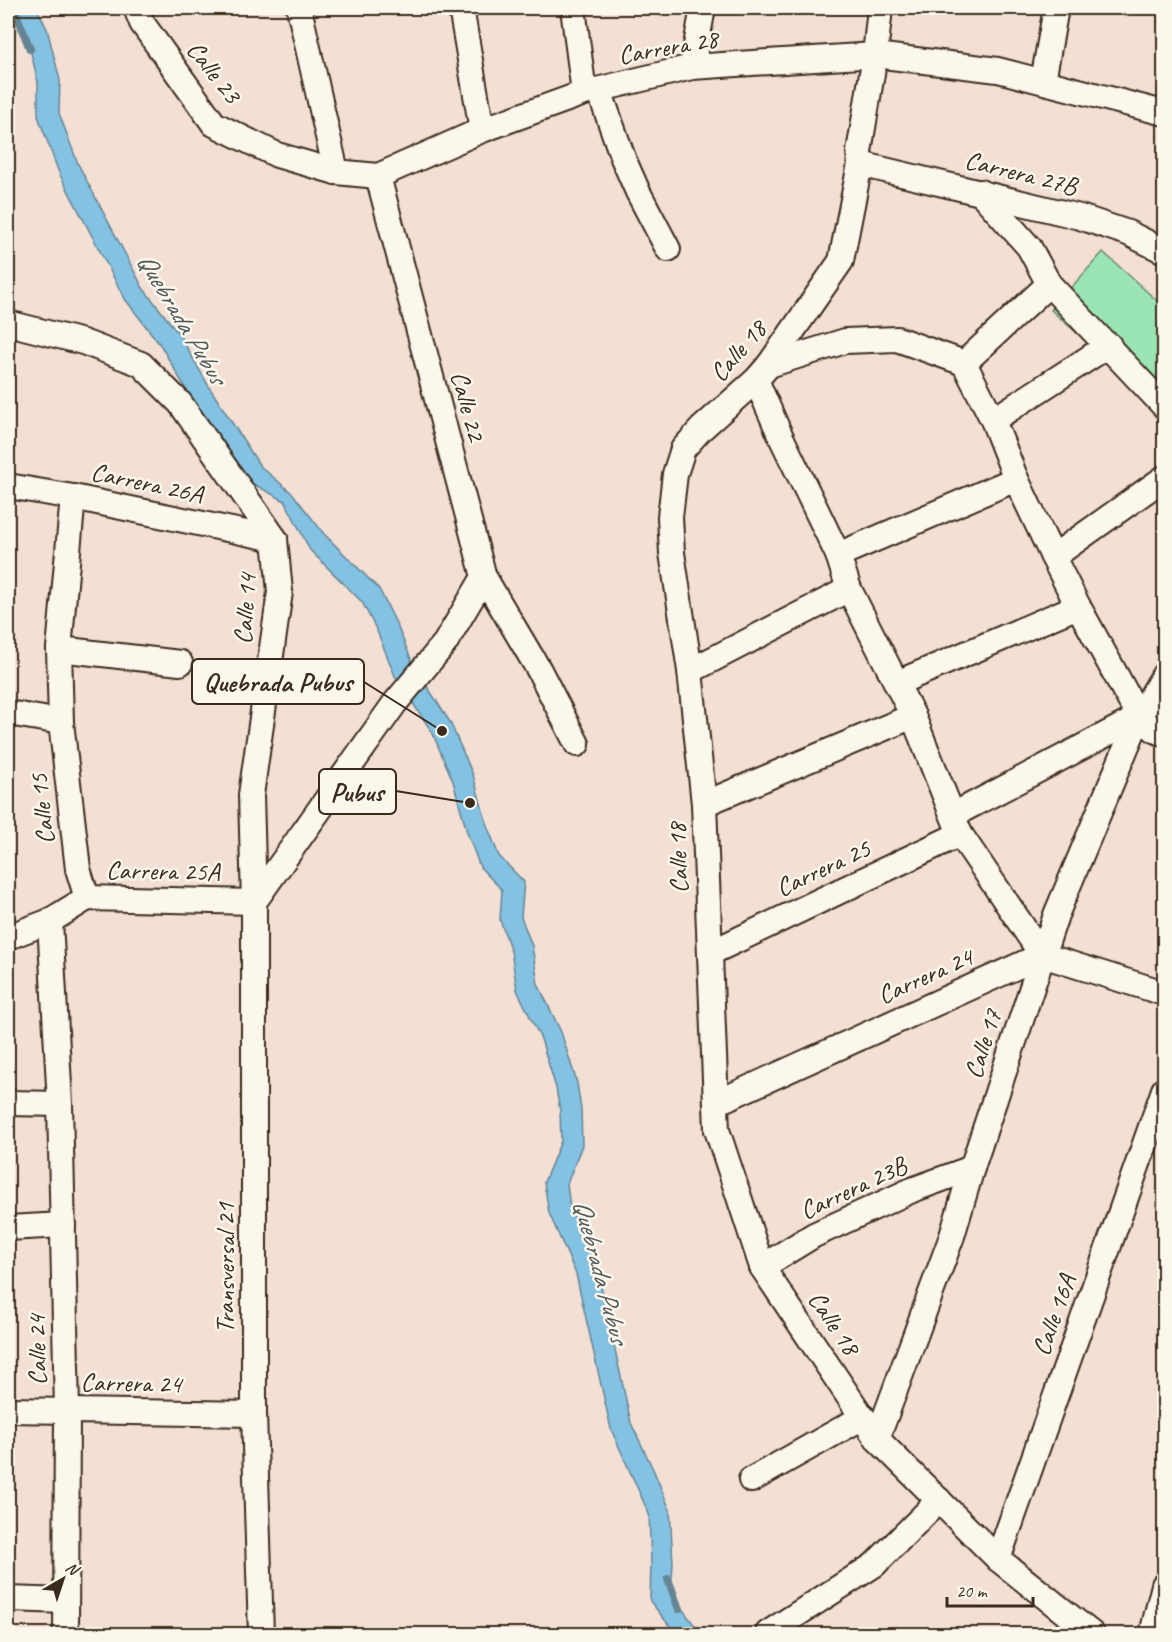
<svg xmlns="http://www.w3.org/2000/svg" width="1172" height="1642" viewBox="0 0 1172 1642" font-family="Caveat,sans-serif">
	<rect width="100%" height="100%" fill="#f3dfd4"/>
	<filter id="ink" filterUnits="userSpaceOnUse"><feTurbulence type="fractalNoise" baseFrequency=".0167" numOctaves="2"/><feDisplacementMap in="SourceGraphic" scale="12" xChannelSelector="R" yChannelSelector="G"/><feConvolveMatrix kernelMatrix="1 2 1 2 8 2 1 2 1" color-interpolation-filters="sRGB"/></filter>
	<g filter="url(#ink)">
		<path fill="#9be5b5" stroke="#6b886a" stroke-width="1.5" d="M1103,252L1164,307V370L1144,393L1051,310Z"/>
		<path fill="#83c2e3" stroke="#668594" stroke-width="1.5" d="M14,8H37L47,29L60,80L59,113L78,164L143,288L179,334L211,390L260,466L293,494L324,534L379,589L396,623L414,666L450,722L473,775L487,825L499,856L524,882L521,917L532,946L538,984L561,1032L577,1083L581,1109L582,1145L567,1184L570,1207L597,1267L631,1423L653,1469L670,1510L673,1563L671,1594L701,1634H676L650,1601L651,1563L649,1514L611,1429L576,1274L549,1213L544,1182L561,1141L560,1111L556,1088L541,1039L517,990L511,951L500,920L502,890L480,867L467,832L453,781L432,732L395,676L377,631L362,602L310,550L285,501L242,478L193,401L161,346L125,299L59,173L38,116V82L27,36Z"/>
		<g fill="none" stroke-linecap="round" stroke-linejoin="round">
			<g stroke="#668594" stroke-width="8">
				<path d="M14,8L30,49"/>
				<path d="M668,1579L679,1609"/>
			</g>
			<g stroke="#3b2a1e" stroke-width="28">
				<g id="street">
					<path d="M136,8L142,23L214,124L277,155L336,172L378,176L482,130L584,93L692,67L875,55L998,70L1164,113"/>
					<path d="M299,8L336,172"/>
					<path d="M461,8L482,130"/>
					<path d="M573,8L584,93"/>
					<path d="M880,8L875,55L859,152L860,164L841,261L769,365L756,380L701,429L683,449L675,474L670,517L672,553L690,671L704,804L717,1130L762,1267L877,1439L998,1559L1092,1634"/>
					<path d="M692,67L703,8"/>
					<path d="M1043,81L1056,8"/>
					<path d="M599,90L623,158L638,192L668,249"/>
					<path d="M860,164L1080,217L1128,233L1164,251"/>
					<path d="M980,192L1029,247L1049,284L1164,406"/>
					<path d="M8,323L83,342L141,364L180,403L275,539L280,592L251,795L254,902V1414L261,1634"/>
					<path d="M964,363L993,420L1016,479L1053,557L1078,606L1139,717L1155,730L1164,734"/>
					<path d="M964,363L1049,284"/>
					<path d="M769,365L845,341L897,339L964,363"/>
					<path d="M756,380L781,437L838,555L849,589L913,716L960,834L1042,955"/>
					<path d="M993,420L1109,345"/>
					<path d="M8,486L73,497L275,539"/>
					<path d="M73,497L59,649L61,722L78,869L87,898"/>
					<path d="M838,555L1016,479"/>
					<path d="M1053,557L1164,478"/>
					<path d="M484,577L539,670L577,744"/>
					<path d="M59,649L180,663"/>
					<path d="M690,671L849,589"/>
					<path d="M897,683L1078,606"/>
					<path d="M8,713L61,722"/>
					<path d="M704,804L913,716"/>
					<path d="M953,815L1139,717"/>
					<path d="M254,902L395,703L445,643L484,577L378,176"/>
					<path d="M50,921L60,1104L67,1411L66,1634"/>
					<path d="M8,937L50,921L87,898L254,902"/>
					<path d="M710,953L960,834"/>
					<path d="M8,1103L60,1104"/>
					<path d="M716,1103L1042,955L1164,993"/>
					<path d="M8,1228L63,1225"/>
					<path d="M762,1267L814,1235L912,1190L972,1168"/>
					<path d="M8,1410L254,1414"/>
					<path d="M877,1439L952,1236L972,1168L1056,915L1139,717L1164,675"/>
					<path d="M751,1480L863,1417"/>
					<path d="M998,1559L1164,1090"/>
					<path d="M8,1599L66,1601"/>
					<path d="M768,1633L874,1565L939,1500"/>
					<path d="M1152,1634L1164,1585"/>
				</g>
			</g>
			<use href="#street" stroke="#fbf7ec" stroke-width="24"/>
		</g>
	</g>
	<g text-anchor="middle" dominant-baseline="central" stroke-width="5" stroke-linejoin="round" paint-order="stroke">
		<g font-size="26" fill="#3b2a1e" stroke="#fbf7ec">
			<text transform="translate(668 47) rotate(-10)">Carrera 28</text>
			<text transform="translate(214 72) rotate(52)">Calle 23</text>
			<text transform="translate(1021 173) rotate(14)">Carrera 27B</text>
			<text transform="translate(738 351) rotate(-49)">Calle 18</text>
			<text transform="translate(468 406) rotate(75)">Calle 22</text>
			<text transform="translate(147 483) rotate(12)">Carrera 26A</text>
			<text transform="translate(245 609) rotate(-86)">Calle 14</text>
			<text transform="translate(42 809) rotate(-96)">Calle 15</text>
			<text transform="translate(678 858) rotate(-92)">Calle 18</text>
			<text transform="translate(823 868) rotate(-25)">Carrera 25</text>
			<text transform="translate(163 871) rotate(1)">Carrera 25A</text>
			<text transform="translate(925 976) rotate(-24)">Carrera 24</text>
			<text transform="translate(983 1044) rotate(-72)">Calle 17</text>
			<text transform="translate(853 1188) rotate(-25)">Carrera 23B</text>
			<text transform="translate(225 1268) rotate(-90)">Transversal 21</text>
			<text transform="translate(1054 1315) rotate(-70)">Calle 16A</text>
			<text transform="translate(834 1323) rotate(56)">Calle 18</text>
			<text transform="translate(37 1350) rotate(-91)">Calle 24</text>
			<text transform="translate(131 1383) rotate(1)">Carrera 24</text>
		</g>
		<g font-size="27" font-style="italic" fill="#515859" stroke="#fbf7ec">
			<text transform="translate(182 318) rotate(59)">Quebrada Pubus</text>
			<text transform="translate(601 1271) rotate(75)">Quebrada Pubus</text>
		</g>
	</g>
	<path fill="none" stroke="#3b2a1e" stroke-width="2" d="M442 731L364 682M470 803L396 791"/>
	<g fill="#3b2a1e" stroke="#fbf7ec" stroke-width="2">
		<circle cx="442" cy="731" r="6"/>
		<circle cx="470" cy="803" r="6"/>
	</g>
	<g fill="#fbf7ec" stroke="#3b2a1e" stroke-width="2">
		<rect x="192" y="659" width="172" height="45" rx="6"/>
		<rect x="319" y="769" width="77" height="45" rx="6"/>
	</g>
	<g font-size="27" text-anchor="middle" font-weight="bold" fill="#3b2a1e">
		<text x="278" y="691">Quebrada Pubus</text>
		<text x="357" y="801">Pubus</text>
	</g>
	<rect width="1172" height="1642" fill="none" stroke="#fbf7ec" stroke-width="30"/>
	<rect x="15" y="15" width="1142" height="1612" fill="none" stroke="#3b2a1e" stroke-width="2" filter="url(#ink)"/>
	<g transform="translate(63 1579) rotate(39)" stroke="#fbf7ec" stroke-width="4.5" paint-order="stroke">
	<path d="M0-4.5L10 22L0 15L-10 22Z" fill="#3b2a1e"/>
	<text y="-9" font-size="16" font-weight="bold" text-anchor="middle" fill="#3b2a1e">N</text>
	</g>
	<path d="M947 1597v9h86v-9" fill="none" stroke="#3b2a1e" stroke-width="3"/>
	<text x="956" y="1597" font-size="18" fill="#3b2a1e" stroke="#fbf7ec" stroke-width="4.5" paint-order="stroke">20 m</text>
</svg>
